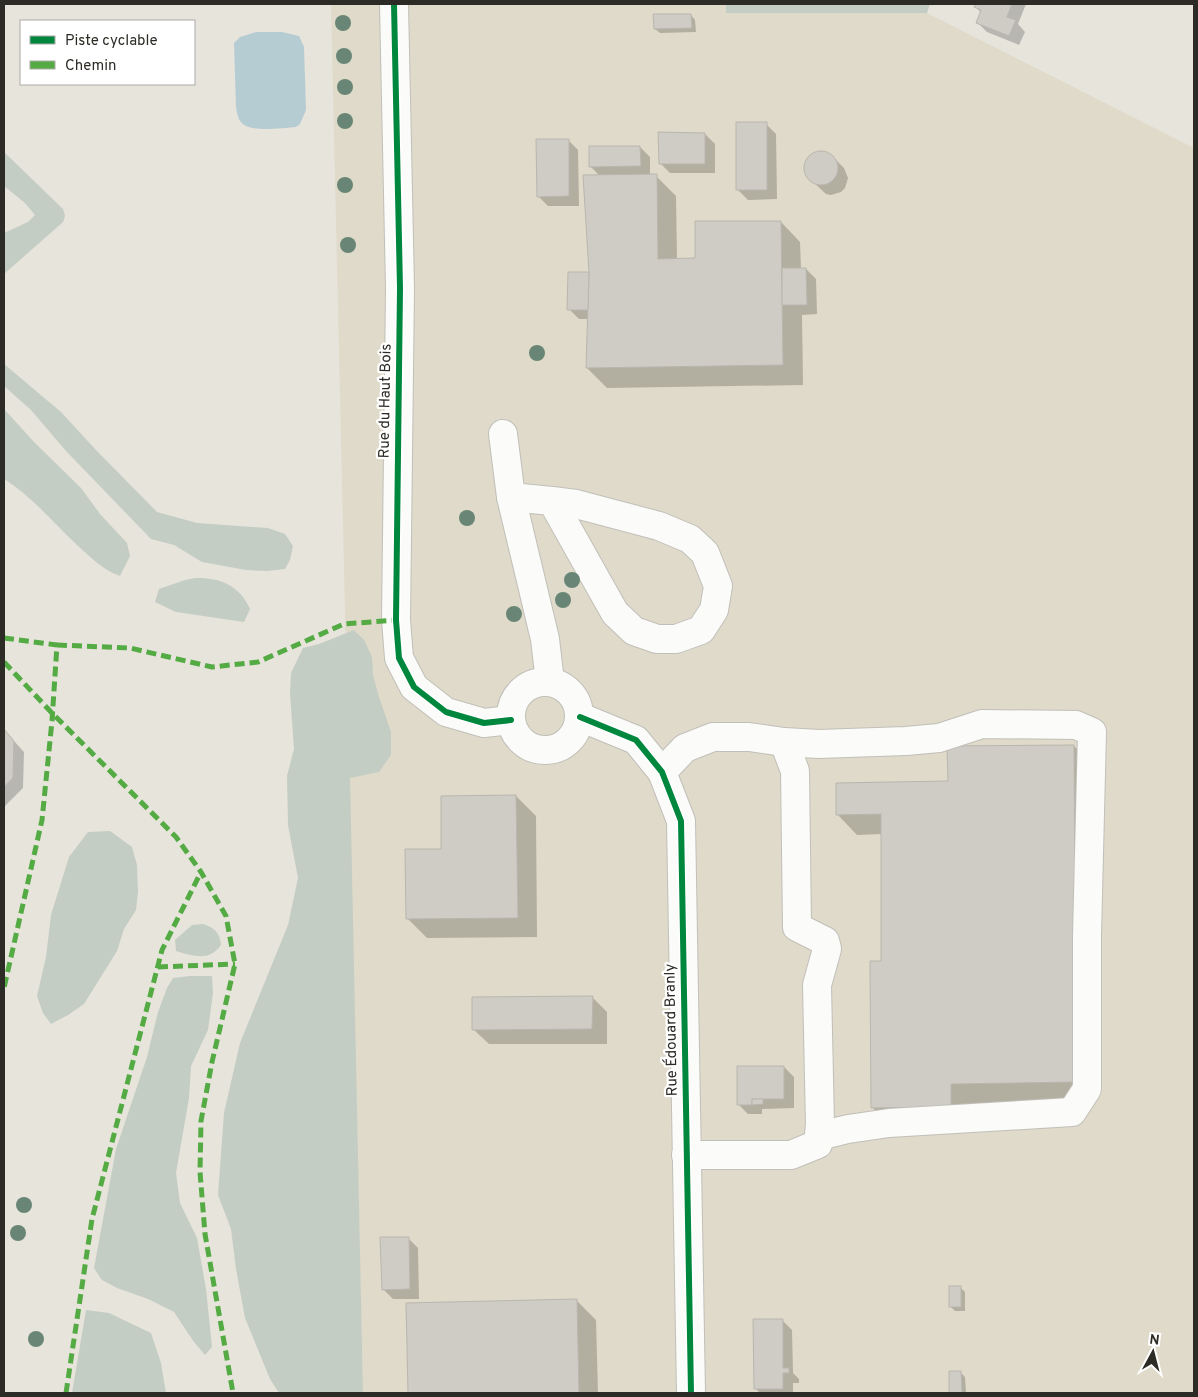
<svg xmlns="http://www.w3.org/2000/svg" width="1198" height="1397" viewBox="0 0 1198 1397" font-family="Overpass,sans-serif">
	<rect width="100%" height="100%" fill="#e7e4dc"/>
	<path fill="#dfdac9" d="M331,4H726V13H927L1194,148V1393H363Z"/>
	<g fill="#c4cdc3">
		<path d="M726,4H930L927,13H726Z"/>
		<path d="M4,152L63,209L65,216L63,222L4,274V233L28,222L35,215L25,203L4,186Z"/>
		<path d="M4,364L61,412L96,450L157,512L197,523L268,528L285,534L293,546L290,560L285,569L267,571L246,570L202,562L174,545L151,539L66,451L31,410L4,386Z"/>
		<path d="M4,409L34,442L81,488L100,514L127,543L130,556L120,576C103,570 89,556 76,544C54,523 30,495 4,479Z"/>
		<path d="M195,578C220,577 240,586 250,609L244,622L176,612L155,602L159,589L185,580Z"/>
		<path d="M354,630L364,640L372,657L373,675L379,697L391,732V755L379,772L350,778L363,1393H279L270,1379L245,1318L236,1269L231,1229L218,1195L224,1113L240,1043L288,925L298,878L288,825L287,776L294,749L290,694L291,673L303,648L319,644Z"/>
		<path d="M110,831L132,847L137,865L138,892L136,910L124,929L117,951L84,1004L68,1015L51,1024L43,1013L37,996L46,957L51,915L69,857L88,832Z"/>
		<path d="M203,924C215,928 220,933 221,945C209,962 193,956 176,951L175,940L192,925Z"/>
		<path d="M190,976H212L213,993L208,1030L191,1066L189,1098L176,1173L180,1203L197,1238L206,1289L212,1347L205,1355L194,1342L174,1312L148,1299L117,1288L102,1280L94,1268L116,1149L147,1057L158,1012L167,988L173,978Z"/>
		<path d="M86,1310L109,1313L151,1333L161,1363L166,1393H72Z"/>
	</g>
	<path fill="#b6ccd3" d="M256,32H282L299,36L304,47L306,110L300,124L296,127C283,128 255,132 244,125C238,121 237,113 236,107L234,43L240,37Z"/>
	<g fill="#0003">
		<path d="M977,4H1026L1018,24L1025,32L1019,45L987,32L977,22L981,13L976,7Z"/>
		<path d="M691,15L695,20L696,32L660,33L655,29Z"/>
		<path d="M766,124L776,134L777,199L748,200L738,190Z"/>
		<path d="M705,134L715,144V173H670L660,163Z"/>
		<path d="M568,140L578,150L579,206H548L538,196Z"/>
		<path d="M640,147L650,157V176H656L676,196L677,260H697L781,222L800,242L801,269H806L816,279L817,314L802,315L803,385L607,388L587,368L589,319H579L569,309L590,273L600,176L590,166Z"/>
		<path d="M823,152L833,157L844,168L848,178L845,188L841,192L831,195L826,194L808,177L806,173V163L812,155Z"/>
		<path d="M4,730L24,752L23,788L4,807Z"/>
		<path d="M1074,746L1094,766L1095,1101L971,1104L970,1126L892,1127L872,1107L882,962V834L857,835L838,815Z"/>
		<path d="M516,796L536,816L537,937L427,938L407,918L443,850Z"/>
		<path d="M592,997L607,1012V1044H489L473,1029Z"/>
		<path d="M784,1067L794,1077V1108L762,1109V1114H748L738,1104Z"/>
		<path d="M408,1238L418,1248L419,1299H393L383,1289Z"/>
		<path d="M960,1287L965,1292V1311H955L950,1306Z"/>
		<path d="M576,1300L596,1320L598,1393H409L408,1304Z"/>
		<path d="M782,1320L792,1330L793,1373L799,1379V1383H793V1393H760L755,1388Z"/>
		<path d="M961,1373L965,1377L966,1393H952L951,1392Z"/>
	</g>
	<g fill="#cfccc6" stroke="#b9b6af">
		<path d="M976,4H1012L1007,17L1016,20L1009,36L976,23L981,10L974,7Z"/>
		<path d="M653,14H691L692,28L654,29Z"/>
		<rect x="736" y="122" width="31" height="68"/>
		<path d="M658,132L705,133V164H659Z"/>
		<path d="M536,139H569V196L537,197Z"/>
		<path d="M589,146H640L641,166L589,167Z"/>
		<circle cx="821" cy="168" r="17"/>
		<path d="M657,174L658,259L695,258V221H781L783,365L586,368L589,272L583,175Z"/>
		<path d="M782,268H806L807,305H782Z"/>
		<path d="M568,272H589L588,310H567Z"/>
		<path d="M4,729L14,741L13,778L4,787Z"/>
		<path d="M1074,745L1076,1082L951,1084V1107L871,1108L870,961H881V814L836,815V783L948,781L947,746Z"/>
		<path d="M516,795L518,918L406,919L405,849H441V796Z"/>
		<path d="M593,996L592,1029L472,1030V997Z"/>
		<path d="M737,1066H784V1099H752V1105H737Z"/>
		<path d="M752,1099H763V1104L752,1105Z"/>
		<path d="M380,1237H409L410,1289L382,1290Z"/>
		<rect x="949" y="1286" width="12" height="21"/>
		<path d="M577,1299L579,1393H408L406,1303Z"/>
		<path d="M753,1319H783V1368H789V1373H783V1389H754Z"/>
		<path d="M949,1371H961L962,1393H949Z"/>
	</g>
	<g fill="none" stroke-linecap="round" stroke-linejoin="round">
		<g stroke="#c1bfb9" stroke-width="30">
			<g id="minor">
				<path d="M394,4L400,288L396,620L399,658L414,687L446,712L484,723L511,720"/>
				<path d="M503,434L511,497L545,639L550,682"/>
				<path d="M511,497L552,501L576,504L659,526L690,539L705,553L718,586L714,610L701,630L676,639H657L634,631L615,613L552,501"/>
				<circle cx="545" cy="716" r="34"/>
				<path d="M580,717L636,740L662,772L681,821L691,1393"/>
				<path d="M662,772L685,748L713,737H749L784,742L819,744L906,741L939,738L982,724L1076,725L1092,732L1087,936V1089L1072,1112L889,1123L848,1129L819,1136"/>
				<path d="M686,1155H791L818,1144L820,1125L817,985L827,949L825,941L797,927L795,771L784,742"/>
			</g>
		</g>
		<use href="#minor" stroke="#fbfbfa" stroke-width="28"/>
		<g stroke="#54ab44" stroke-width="5" stroke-dasharray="10 5" stroke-linecap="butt">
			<path d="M4,638L57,645L52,721L42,820L4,988"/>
			<path d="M57,645L130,648L212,667L258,662L344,624L396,620"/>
			<path d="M4,662L52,713L176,837L201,872L226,916L235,964L212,1062L201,1121L200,1172L205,1234L233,1393"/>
			<path d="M158,967L235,964"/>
			<path d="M66,1393L92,1219L162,950L201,872"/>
		</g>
		<g stroke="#fff" stroke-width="9">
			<g id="cycleway">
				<path d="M394,4L400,288L396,620L399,658L414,687L446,712L484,723L511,720"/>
				<path d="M580,717L636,740L662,772L681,821L691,1393"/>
			</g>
		</g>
		<use href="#cycleway" stroke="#00873e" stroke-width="6"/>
	</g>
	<g fill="#688575">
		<circle cx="343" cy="23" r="8"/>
		<circle cx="344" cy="56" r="8"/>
		<circle cx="345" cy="87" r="8"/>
		<circle cx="345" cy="121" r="8"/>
		<circle cx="345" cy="185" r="8"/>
		<circle cx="348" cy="245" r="8"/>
		<circle cx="537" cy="353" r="8"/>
		<circle cx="467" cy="518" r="8"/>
		<circle cx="572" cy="580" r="8"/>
		<circle cx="563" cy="600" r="8"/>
		<circle cx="514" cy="614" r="8"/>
		<circle cx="24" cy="1205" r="8"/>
		<circle cx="18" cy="1233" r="8"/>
		<circle cx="36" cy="1339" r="8"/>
	</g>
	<g text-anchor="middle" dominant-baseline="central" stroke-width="4.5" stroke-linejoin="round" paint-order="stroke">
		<g font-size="15" fill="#2d2b25" stroke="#fff">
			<text transform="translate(386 401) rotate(-89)">Rue du Haut Bois</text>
			<text transform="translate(672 1030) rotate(-91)">Rue Édouard Branly</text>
		</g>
	</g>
	<rect width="1198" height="1397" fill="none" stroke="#2d2b25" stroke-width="10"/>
	<rect x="20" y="20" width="175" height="65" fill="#ffffff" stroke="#abaaa8"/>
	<rect x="30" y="36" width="25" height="8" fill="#00873e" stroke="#abaaa8"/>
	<text x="65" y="45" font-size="15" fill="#2d2b25">Piste cyclable</text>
	<rect x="30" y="61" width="25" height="8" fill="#54ab44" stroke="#abaaa8"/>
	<text x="65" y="70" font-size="15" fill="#2d2b25">Chemin</text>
	<g transform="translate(1153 1352) rotate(7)" stroke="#ffffff" stroke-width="4" paint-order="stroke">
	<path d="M0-4L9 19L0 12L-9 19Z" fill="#2d2b25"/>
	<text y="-8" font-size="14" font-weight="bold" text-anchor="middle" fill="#2d2b25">N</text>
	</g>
</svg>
